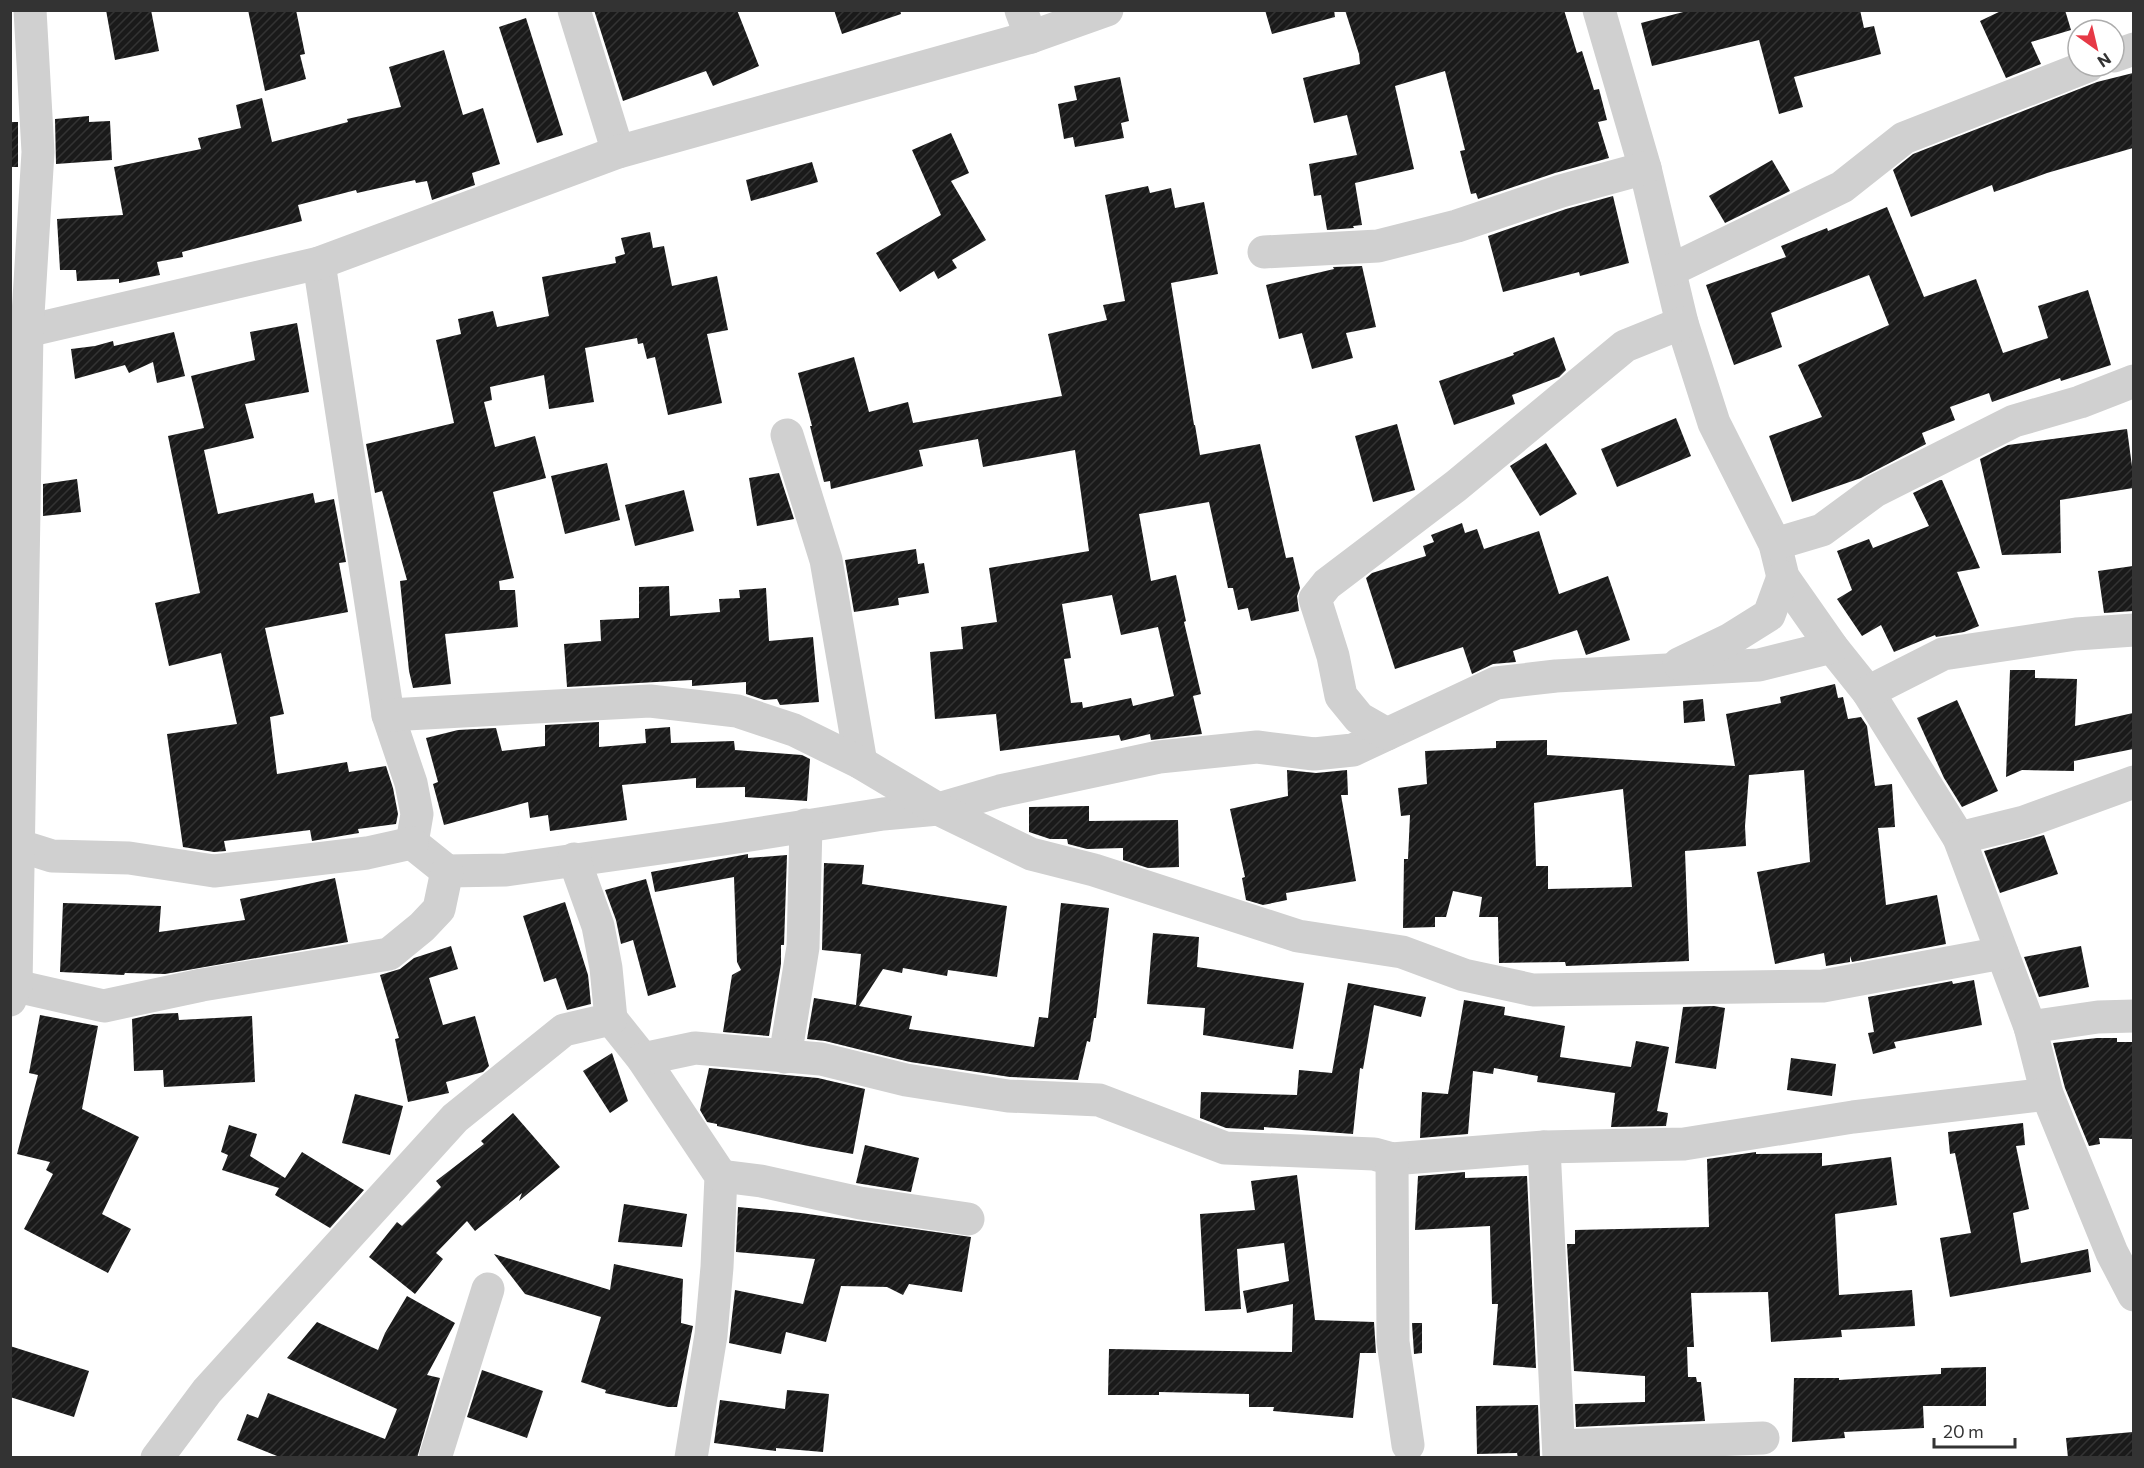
<svg xmlns="http://www.w3.org/2000/svg" width="2144" height="1468" viewBox="0 0 2144 1468" font-family="Commissioner,sans-serif">
	<defs>
		<pattern id="building-hatch" width="6" height="6" patternUnits="userSpaceOnUse" patternTransform="scale(1.5)"><rect width="6" height="6" fill="#1a1a1a"/><path d="M-1 1l2-2M0 6l6-6M5 7l2-2" fill="none" stroke="#333"/></pattern>
	</defs>
	<rect width="100%" height="100%" fill="#fff"/>
	<g fill="url(#building-hatch)" fill-rule="evenodd">
		<path d="M106,10H151L159,51L115,60Z"/>
		<path d="M248,10H296L305,54L300,55L306,79L265,91Z"/>
		<path d="M594,10H737L759,66L713,86L706,71L623,101Z"/>
		<path d="M834,10H900L901,14L842,34Z"/>
		<path d="M1265,10H1334L1335,17L1272,34Z"/>
		<path d="M1345,10H1564L1577,53L1582,51L1594,90L1599,89L1607,120L1598,122L1609,158L1555,173L1478,199L1476,193L1471,194L1460,151L1465,150L1445,71L1395,86L1414,169L1355,183L1362,225L1353,226L1354,228L1327,230L1321,195L1314,196L1309,164L1357,155L1347,115L1314,123L1303,78L1360,64L1359,54Z"/>
		<path d="M1691,10H1860L1864,28L1874,26L1881,54L1794,77L1803,107L1779,114L1759,40L1652,66L1641,23Z"/>
		<path d="M2003,10H2065L2071,30L2031,42L2041,64L2006,78L1980,21Z"/>
		<path d="M526,18L563,135L537,143L499,27Z"/>
		<path d="M444,50L463,115L483,108L500,164L472,173L475,185L432,200L427,181L416,183L415,180L357,193L356,190L298,205L302,221L182,252L183,257L157,262L160,275L119,283V279L77,281L76,270H60L57,219L123,215L114,167L201,149L198,138L241,128L236,105L262,98L272,142L348,122L347,119L401,107L389,67Z"/>
		<path d="M2133,73V148L2047,173L1994,192L1992,185L1911,217L1893,170L1913,154L2097,82Z"/>
		<path d="M1120,77L1129,121L1121,123L1124,138L1075,147L1073,137L1064,139L1058,104L1077,100L1074,86Z"/>
		<path d="M89,116V122L110,121L112,160L56,164L55,119Z"/>
		<rect x="10" y="122" width="8" height="45"/>
		<path d="M951,133L969,173L951,181L986,240L952,260L957,268L938,279L934,271L900,292L876,253L941,215L912,150Z"/>
		<path d="M1772,160L1790,191L1725,223L1709,196Z"/>
		<path d="M812,162L818,182L751,201L746,180Z"/>
		<path d="M1148,186L1150,193L1171,188L1175,208L1204,202L1218,274L1171,283L1194,425H1195L1200,455L1260,444L1286,558L1293,557L1300,588L1297,596L1299,611L1251,621L1248,608L1238,610L1233,588H1228L1209,502L1139,514L1151,581L1176,575L1186,621L1184,622L1201,694L1193,696L1202,734L1151,740L1150,734L1121,741L1119,735L1000,751L996,714L935,719L930,652L963,649L961,627L997,622L989,568L1089,551L1075,450L983,467L978,439L919,450L923,466L831,489L830,481L824,482L810,426H812L798,373L854,357L869,412L908,402L913,423L1062,396L1048,334L1107,320L1103,305L1125,301L1105,195ZM1112,595L1121,635L1158,627L1174,696L1133,706L1131,698L1083,708L1082,702L1071,703L1064,659L1071,658L1062,604Z"/>
		<path d="M1613,196L1629,263L1580,276L1579,272L1503,292L1488,236L1566,209Z"/>
		<path d="M1887,207L1924,297L1976,279L2003,353L2048,338L2038,306L2088,290L2111,365L2061,381L2060,378L1992,402L1989,393L1950,407L1955,420L1922,433L1926,444L1861,478L1792,502L1769,436L1822,417L1798,365L1889,325L1869,275L1771,313L1782,347L1734,365L1706,285L1786,257L1781,246L1827,228L1828,231Z"/>
		<path d="M650,232L653,248L664,246L672,286L717,276L728,330L707,334L722,403L668,415L655,357L647,359L643,343L638,344L637,338L585,348L594,402L549,409L544,375L490,387L492,400L484,402L495,447L535,436L546,478L493,492L514,578L499,581L500,590H515L518,627L445,634L451,684L413,688L409,671L400,581L407,580L382,491L375,493L366,444L454,423L436,340L461,334L458,319L493,311L497,327L549,316L542,277L616,263L615,257L625,254L621,238Z"/>
		<path d="M1362,266L1376,327L1346,333L1353,358L1312,369L1302,333L1279,339L1266,285L1334,269L1333,267Z"/>
		<path d="M297,323L309,392L245,404L254,438L204,450L218,514L313,493L315,503L334,499L346,562L339,563L348,612L265,628L284,714L270,717L277,774L347,762L349,772L386,766L393,788L398,814L396,824L358,829L359,833L312,841L310,830L224,841L226,851L214,852L183,847L167,734L237,724L221,653L169,666L155,603L200,593L168,436L204,428L191,376L255,360L250,332Z"/>
		<path d="M174,332L185,376L157,383L153,362L129,373L125,365L75,379L71,349L95,346L113,341L114,346Z"/>
		<path d="M1554,337L1566,370L1559,377L1512,395L1515,404L1454,425L1439,381L1514,355L1513,353Z"/>
		<path d="M1676,418L1691,456L1617,487L1601,449Z"/>
		<path d="M1397,424L1415,490L1373,502L1355,436Z"/>
		<path d="M2127,429L2133,474V488L2060,500L2061,553L2002,555L1980,459L2008,445Z"/>
		<path d="M1546,443L1577,494L1540,516L1510,466Z"/>
		<path d="M607,463L620,520L565,534L551,476Z"/>
		<path d="M779,473L794,519L757,526L749,478Z"/>
		<path d="M77,479L81,512L43,516V484Z"/>
		<path d="M1940,480H1942L1980,568L1957,572L1979,626L1964,632L1936,637L1935,635L1894,652L1881,625L1862,636L1837,599L1852,590L1837,551L1869,539L1873,548L1929,526L1913,493Z"/>
		<path d="M684,490L694,531L635,546L625,505Z"/>
		<path d="M1462,523L1465,533L1477,529L1484,549L1539,531L1559,594L1608,576L1630,640L1586,655L1577,630L1513,651L1516,662L1493,664L1472,674L1463,647L1395,669L1366,578L1372,573L1426,556L1423,546L1434,542L1431,535Z"/>
		<path d="M916,549L918,564L924,563L929,593L898,598L899,605L854,612L845,560Z"/>
		<path d="M2133,566V611L2104,613L2098,571Z"/>
		<path d="M669,586L670,616L720,612L719,599L740,598L739,590L766,588L769,641L813,637L819,702L780,705L777,699L764,700L746,694V682L692,686V680L567,687L564,644L601,641L600,620L639,618V587Z"/>
		<path d="M2010,670H2035V678L2077,679L2075,726L2133,713V749L2074,761V771L2022,770L2006,777Z"/>
		<path d="M1835,684L1838,698L1843,697L1848,719L1861,717L1867,726L1875,786L1892,784L1895,827L1878,828L1886,905L1937,895L1946,944L1852,962L1850,956V962L1826,966L1824,953L1775,964L1757,872L1810,862L1804,770L1749,775L1745,826L1746,846L1685,851L1689,961L1566,966L1565,962L1499,963L1498,917H1479L1482,897L1453,891L1446,917H1435V927L1403,928L1404,859H1408L1410,815L1401,816L1398,788L1427,784L1425,751L1496,748V741L1547,740V755L1735,766L1726,714L1781,703L1780,697ZM1623,789L1632,887L1548,889V866H1536L1534,803Z"/>
		<path d="M1703,699L1705,721L1684,723L1683,701Z"/>
		<path d="M1957,700L1998,791L1962,807L1944,778L1917,718Z"/>
		<path d="M599,722V747L646,743L645,729L670,727L671,743L734,741L735,750L802,755L810,759L807,801L745,797V787L696,788V778L622,785L627,820L550,831L548,815L530,818L528,802L444,825L433,784L438,782L426,738L458,730L496,728L502,751L545,746V725Z"/>
		<path d="M1287,770L1316,773L1347,770L1348,795H1341L1356,881L1286,893L1287,900L1263,905L1246,900L1242,878L1245,877L1230,809L1288,796Z"/>
		<path d="M1089,806V821L1178,820L1179,867L1148,868L1123,860V848L1087,849L1068,844L1067,839H1050L1029,832V807Z"/>
		<path d="M2044,835L2058,874L2000,893L1984,851Z"/>
		<path d="M748,854V858L787,855L784,945H781V964L769,1036L723,1032L732,975L741,970L737,962L734,877L655,892L651,872Z"/>
		<path d="M824,863L864,865L862,884L1007,906L997,977L948,970L947,976L903,968L902,973L883,969L859,1006L912,1016L909,1029L1034,1047L1039,1017L1048,1018L1061,903L1109,908L1096,1018H1094L1090,1042L1087,1041L1078,1080L1010,1077L910,1062L825,1041L807,1039L814,998L856,1005L861,954L822,950Z"/>
		<path d="M335,878L348,942L165,974L125,973L124,975L60,972L63,903L161,906L159,932L245,920L240,899Z"/>
		<path d="M646,879L676,987L648,996L633,940L621,944L616,920L605,890Z"/>
		<path d="M565,902L588,975L591,1004L567,1010L556,978L544,982L523,916Z"/>
		<path d="M1153,933L1199,937L1197,967L1304,983L1293,1049L1203,1035L1205,1008L1147,1004Z"/>
		<path d="M451,946L458,969L429,978L443,1025L475,1016L489,1066L483,1072L446,1082L449,1093L408,1102L395,1039L399,1038L380,975L400,969L414,958Z"/>
		<path d="M2081,946L2089,987L2039,997L2024,957Z"/>
		<path d="M1974,980L1982,1025L1894,1042L1896,1048L1873,1054L1868,1033L1874,1032L1868,997L1952,981L1953,984Z"/>
		<path d="M1348,983L1426,997L1421,1017L1374,1005L1363,1069L1360,1068L1353,1134L1264,1127V1130L1226,1128L1200,1118L1201,1092L1297,1095L1299,1070L1332,1073Z"/>
		<path d="M1464,1000L1505,1007L1504,1015L1565,1026L1560,1057L1631,1067L1636,1041L1669,1047L1657,1111L1668,1113L1666,1126L1611,1127L1615,1093L1537,1082L1538,1076L1494,1068L1493,1074L1473,1071L1468,1134L1420,1138L1422,1092L1448,1094Z"/>
		<path d="M1714,1006L1725,1008L1716,1069L1675,1063L1683,1007Z"/>
		<path d="M178,1013L179,1020L252,1016L255,1082L164,1087L163,1070L134,1071L132,1019L154,1014Z"/>
		<path d="M40,1015L98,1026L82,1109L139,1137L102,1214L131,1229L108,1273L24,1229L53,1174L46,1170L50,1162L17,1154L38,1075L29,1073Z"/>
		<path d="M2097,1038H2117V1042H2133V1139L2099,1138L2100,1144L2089,1146L2065,1088L2053,1043Z"/>
		<path d="M612,1053L628,1101L610,1113L583,1071Z"/>
		<path d="M1791,1058L1836,1064L1832,1096L1787,1090Z"/>
		<path d="M709,1068L818,1078L865,1089L853,1154L808,1146L717,1126V1124L707,1122L700,1110Z"/>
		<path d="M355,1094L403,1106L390,1155L342,1143Z"/>
		<path d="M513,1113L560,1167L519,1201L522,1193L475,1231L467,1221L436,1253L443,1259L415,1294L369,1257L397,1222L402,1226L441,1187L436,1181L484,1144L481,1141Z"/>
		<path d="M2023,1123L2025,1145L2016,1146L2029,1209L2013,1213L2021,1263L2088,1249L2091,1272L1950,1297L1940,1238L1971,1233L1955,1153L1950,1154L1948,1132Z"/>
		<path d="M229,1125L257,1134L250,1156L285,1178L302,1152L364,1190L330,1228L275,1195L279,1188L222,1170L228,1155L221,1152Z"/>
		<path d="M865,1145L919,1158L911,1192L856,1183Z"/>
		<path d="M1756,1152V1154L1822,1153V1166L1891,1157L1897,1205L1835,1214L1839,1295L1912,1290L1915,1326L1841,1330L1842,1337L1771,1342L1768,1292L1691,1293L1694,1347H1687L1688,1377H1696L1697,1382H1701L1705,1421L1576,1427L1575,1404L1645,1402V1376L1574,1371L1567,1244H1575V1230L1709,1227L1707,1159Z"/>
		<path d="M1465,1172V1178L1527,1176L1536,1368L1493,1365L1498,1304H1492L1490,1226L1415,1230L1418,1176Z"/>
		<path d="M1297,1175L1315,1320L1374,1322L1376,1353H1360L1353,1418L1273,1411L1274,1407H1249V1394L1159,1392V1395H1108L1109,1349L1292,1352L1293,1304L1247,1313L1243,1291L1289,1281L1284,1243L1237,1249L1241,1309L1205,1311L1200,1214L1255,1210L1251,1181Z"/>
		<path d="M624,1204L687,1214L682,1247L618,1242Z"/>
		<path d="M738,1207L801,1213L971,1237L962,1292L909,1284L903,1295L887,1287L841,1286L826,1342L786,1332L781,1354L729,1343L735,1290L803,1304L815,1259L736,1252Z"/>
		<path d="M494,1254L610,1290L614,1264L683,1279L681,1323L693,1326L677,1407H668L605,1393L606,1390L581,1382L601,1317L525,1294Z"/>
		<path d="M407,1296L455,1323L427,1375L440,1378L417,1458H282L237,1440L247,1414L258,1418L268,1393L385,1439L397,1409L287,1358L317,1322L378,1350L385,1333Z"/>
		<path d="M1412,1323H1422V1353L1414,1354Z"/>
		<path d="M10,1346L89,1371L74,1417L10,1397Z"/>
		<path d="M1986,1367V1406H1923L1924,1428L1844,1432L1845,1438L1792,1442L1794,1378H1839V1380L1941,1374V1368Z"/>
		<path d="M482,1370L543,1391L527,1438L467,1417Z"/>
		<path d="M787,1390L829,1394L823,1452L776,1448V1451L714,1443L720,1400L785,1409Z"/>
		<path d="M1538,1405L1540,1458H1518L1517,1453L1477,1454L1476,1406Z"/>
		<path d="M2133,1432V1458H2068L2066,1438Z"/>
	</g>
	<g fill="none" stroke-linecap="round" stroke-linejoin="round">
		<g stroke="#d0d0d0" stroke-width="33">
			<path d="M574,10L618,152"/>
			<path d="M1021,10L1031,37"/>
			<path d="M1599,10L1645,168L1682,323L1714,423L1775,544L1783,577L1832,647L1868,692L1959,838L2030,1027L2047,1094L2112,1253L2134,1295"/>
			<path d="M2114,56L2134,49"/>
			<path d="M1264,252L1378,246L1457,226L1561,191L1645,168"/>
			<path d="M319,263L388,715L411,783L417,814L412,843L447,871L506,870L724,839L883,814L938,809L1000,791L1159,757L1257,747L1314,754L1353,750L1496,683L1556,676L1759,665L1832,647"/>
			<path d="M1671,270L1842,187L1904,138L2088,66"/>
			<path d="M10,335L319,263L618,152L1031,37L1107,10"/>
			<path d="M787,435L826,560L861,763"/>
			<path d="M1775,544L1822,530L1875,491L2014,421L2080,402L2134,381"/>
			<path d="M1679,664L1729,640L1769,615L1783,577"/>
			<path d="M1868,692L1943,654L2076,634L2134,630"/>
			<path d="M388,715L650,701L737,711L794,730L861,763L938,809L1031,854L1094,870L1298,936L1402,952L1464,975L1533,990L1823,986L2002,953"/>
			<path d="M1387,734L1359,718L1341,696L1333,656L1315,599L1327,584L1456,486L1625,346L1682,323"/>
			<path d="M1959,838L2024,822L2134,782"/>
			<path d="M17,845L52,856L129,858L214,871L367,853L412,843"/>
			<path d="M16,986L104,1006L202,985L389,954L422,927L439,909L447,871"/>
			<path d="M10,1000L16,986L27,331L38,152L30,10"/>
			<path d="M611,1019L643,1059L721,1176L717,1267L711,1335L691,1458"/>
			<path d="M2030,1027L2098,1017L2134,1016"/>
			<path d="M785,1057L803,947L806,825"/>
			<path d="M643,1059L695,1048L821,1059L906,1080L1008,1096L1099,1100L1225,1148L1374,1154L1392,1159L1544,1147L1684,1144L1853,1117L2047,1094"/>
			<path d="M1544,1147L1559,1458"/>
			<path d="M1392,1159L1393,1342L1408,1445"/>
			<path d="M721,1176L761,1181L860,1203L968,1219"/>
			<path d="M1559,1446L1763,1438"/>
			<path d="M157,1458L207,1391L455,1118L564,1030L611,1019L606,968L598,926L574,859"/>
			<path d="M435,1458L488,1289"/>
		</g>
	</g>
	<rect width="2144" height="1468" fill="none" stroke="#333333" stroke-width="24"/>
	<g transform="translate(2096 48) rotate(146)"><circle r="28" fill="#ffffff" stroke="#adadad" stroke-width="1.5"/>
	<path d="M0-4.5L10 22L0 15L-10 22Z" fill="#e63946"/>
	<text y="-9" font-size="16" font-weight="bold" text-anchor="middle" fill="#333333">N</text>
	</g>
	<path d="M1934 1438v9h81v-9" fill="none" stroke="#333333" stroke-width="3"/>
	<text x="1943" y="1438" font-size="18" fill="#333333" stroke="#ffffff" stroke-width="4.5" paint-order="stroke">20 m</text>
</svg>
